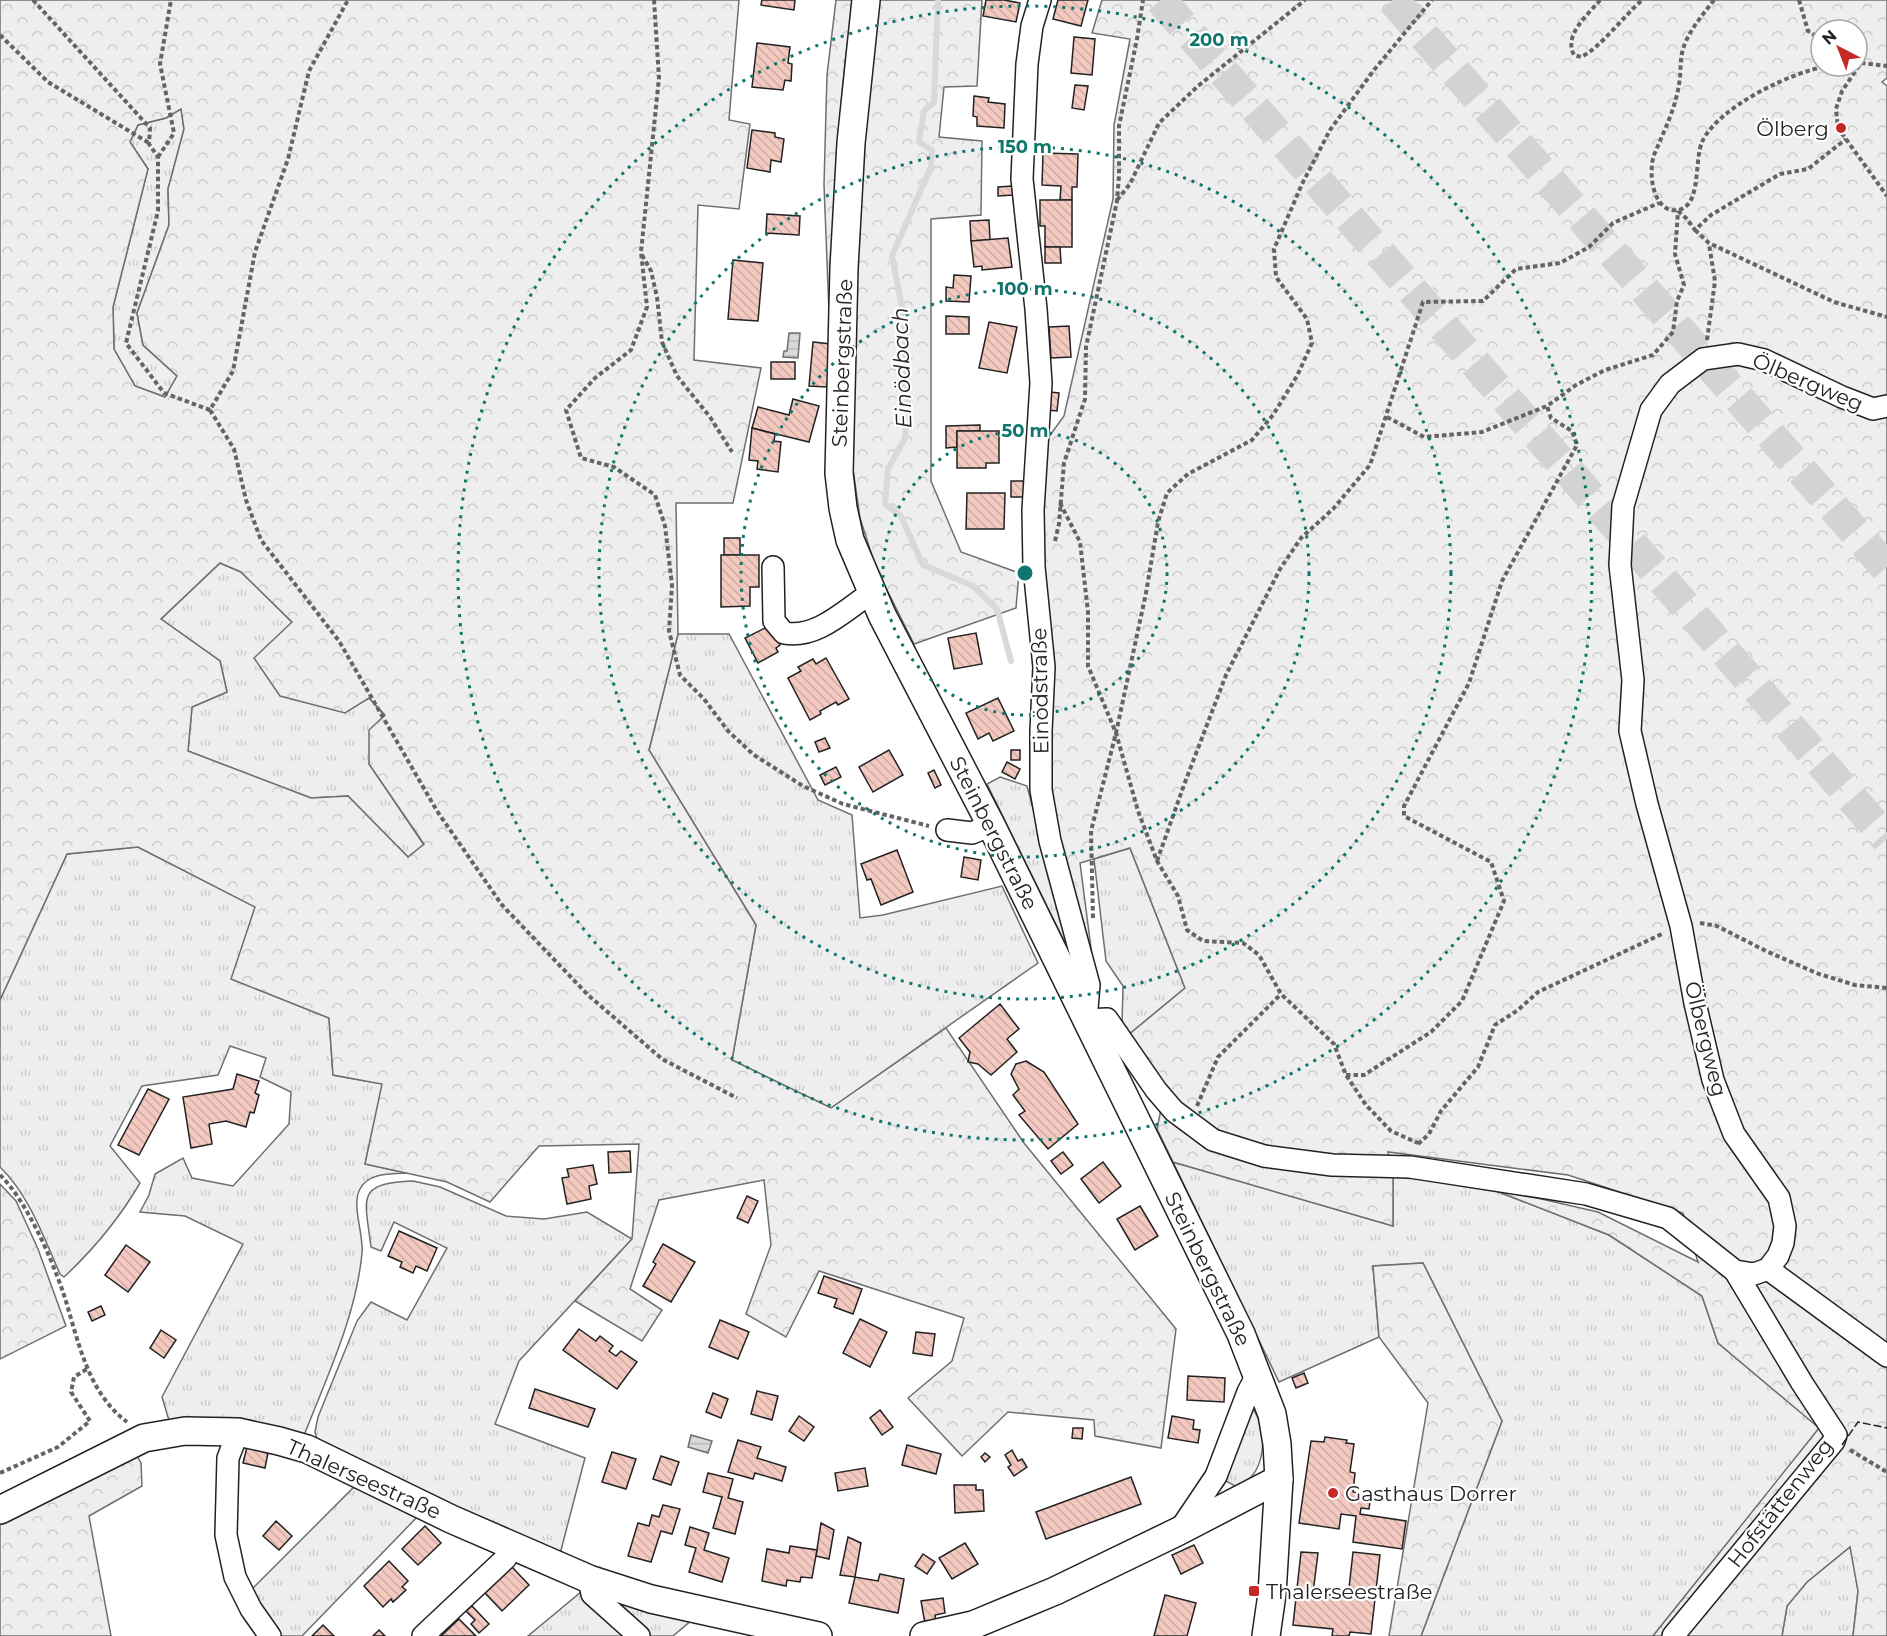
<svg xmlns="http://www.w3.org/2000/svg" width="1887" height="1636" viewBox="0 0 1887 1636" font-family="Montserrat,sans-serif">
	<defs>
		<pattern id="grass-tufts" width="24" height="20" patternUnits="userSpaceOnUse" patternTransform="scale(1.5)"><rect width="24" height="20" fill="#eee"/><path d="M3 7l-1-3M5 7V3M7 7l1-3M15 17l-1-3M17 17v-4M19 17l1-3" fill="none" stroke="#ccc"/></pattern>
		<pattern id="forest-crowns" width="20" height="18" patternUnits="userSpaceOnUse" patternTransform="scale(1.5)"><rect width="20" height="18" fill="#eee"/><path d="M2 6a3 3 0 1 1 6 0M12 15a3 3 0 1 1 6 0" fill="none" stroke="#ccc"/></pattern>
		<pattern id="water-rules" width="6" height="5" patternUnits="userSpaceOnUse" patternTransform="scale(1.5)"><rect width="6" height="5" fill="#d9d9d9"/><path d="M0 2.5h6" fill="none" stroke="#bababa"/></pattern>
		<pattern id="building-back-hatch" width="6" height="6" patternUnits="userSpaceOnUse" patternTransform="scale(1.5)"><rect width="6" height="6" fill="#f3c9c0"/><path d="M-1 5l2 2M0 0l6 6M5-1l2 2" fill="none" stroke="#d0aca5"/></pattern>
	</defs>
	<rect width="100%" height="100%" fill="#fff"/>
	<g fill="url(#grass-tufts)" stroke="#6f6f6f" stroke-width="1.5">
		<path d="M181,108L184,129L168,189L169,225L137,313L143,345L177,376L165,397L135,386L114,349L113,307L148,169L130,142L138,125L166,118Z"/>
		<path d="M220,563L241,572L369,698L385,716L369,764L424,845L408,857L348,796L311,798L188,751L192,707L227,692L220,661L161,619Z"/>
		<path d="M678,634H729L818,800L852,815L860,918L883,915L1002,886L1038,963L831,1108L732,1060L756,925L649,750Z"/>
		<path d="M1000,777L1027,786L1073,959L987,784Z"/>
		<path d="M138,847L256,907L232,979L329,1018L333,1075L383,1084L365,1164L406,1173C390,1174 368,1173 360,1189C351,1205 364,1235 362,1253C356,1316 328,1374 305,1433L299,1436L171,1427L162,1397L243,1244L185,1216L140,1212L149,1195L155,1174L183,1158L192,1178L233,1186L289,1124L291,1092L260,1077L266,1058L230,1046L218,1075L142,1086L110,1146L140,1183C119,1219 94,1249 64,1277L60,1274C44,1238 29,1195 0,1167V1000L67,854Z"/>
		<path d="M1130,848L1185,988L1127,1036L1122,1025L1123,986L1106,961L1094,859Z"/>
		<path d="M1173,1162L1393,1226V1176L1481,1185L1609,1235L1702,1296L1718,1343L1820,1428L1653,1636H1421L1502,1421L1423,1263L1373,1266L1379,1337L1279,1382Z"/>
		<path d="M413,1181L440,1187L506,1216L544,1219L587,1212L632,1239L519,1361L495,1424L585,1458L560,1554L435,1499L318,1443L315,1432L318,1417L357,1321L371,1302L407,1320L447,1248L394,1222L381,1251L371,1247C365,1198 355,1183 413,1181Z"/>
		<path d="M1253,1409C1269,1432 1266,1476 1237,1487L1224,1480L1247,1414Z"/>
		<path d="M357,1484L421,1513L302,1636H276L248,1593Z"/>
		<path d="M1851,1546L1858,1591L1853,1636H1782L1787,1606L1807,1582Z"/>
		<path d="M581,1592L632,1636H528Z"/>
		<path d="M602,1596L693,1619L673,1636H647Z"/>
	</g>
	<g fill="url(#forest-crowns)" stroke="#6f6f6f" stroke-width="1.5" fill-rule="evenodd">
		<path d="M0,0H739L729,120L750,124L739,209L698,205L694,360L761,368L733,503H676L678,634L649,750L756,925L732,1060L831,1108L946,1028L1024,1143L1176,1329L1161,1448L1095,1436L1094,1420L1008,1412L962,1456L908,1398L952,1361L964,1318L819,1271L786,1337L746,1314L771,1245L764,1180L659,1200L630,1289L662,1310L642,1341L575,1301L632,1239L639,1144L539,1146L490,1202L447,1182L365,1164L382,1084L333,1075L329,1018L231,979L255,907L138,847L67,854L0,1000ZM181,109L184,129L168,189L169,225L137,313L143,345L177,376L165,397L135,386L114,349L113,307L148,169L130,142L138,125L166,118ZM220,563L241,572L292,622L254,658L280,696L345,713L369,698L385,715L369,730V764L424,844L408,857L348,796L311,798L188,751L192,707L227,692L220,661L161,619Z"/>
		<path d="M836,0H854C836,103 836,209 833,313L829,312L824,185L827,75Z"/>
		<path d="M878,0H982L977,86L944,87L939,137L982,141L981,215L931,219V481L961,552L1019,573L1016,608L914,644L876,568L860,518L853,469L857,192Z"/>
		<path d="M1102,0H1887V78L1882,82L1887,86V1636H1853L1858,1591L1850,1547L1807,1582L1787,1606L1782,1636H1653L1819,1428L1718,1343L1702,1296L1609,1235L1481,1185L1598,1212L1698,1262L1683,1213L1568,1175L1388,1152L1393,1176V1226L1173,1162L1157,1129L1166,1085L1127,1036L1185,988L1130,848L1080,863L1094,971L1048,791L1039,513L1048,438L1064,416L1113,199L1114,125L1130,39L1092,33ZM1821,30H1857V66H1821Z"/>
		<path d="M0,1184L16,1201L38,1249L66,1326L0,1359Z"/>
		<path d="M1423,1263L1502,1421L1421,1636H1389L1428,1403L1379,1337L1373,1266Z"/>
		<path d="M135,1452L141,1463L142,1486L89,1516L111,1636H0V1524L8,1517Z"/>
	</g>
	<g fill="url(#water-rules)" stroke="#6f6f6f" stroke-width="1.5">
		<path d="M789,333H800L798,358L783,357L784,351H787Z"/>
		<path d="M691,1435L712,1441L708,1453L688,1447Z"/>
	</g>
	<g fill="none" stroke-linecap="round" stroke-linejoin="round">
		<path stroke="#d9d9d9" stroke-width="6" d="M938,0L934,102L924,111L919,142L932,150L931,167L892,256L904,318L908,405L905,438L888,469L885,504L901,516L923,565L973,586L997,609L1011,661"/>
	</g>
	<g fill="url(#building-back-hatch)" stroke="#222" stroke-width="1.5">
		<path d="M762,0H795L794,10L761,5Z"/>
		<path d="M986,0H1004L1020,3L1016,22L983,16Z"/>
		<path d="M1058,0H1088L1081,26L1053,19Z"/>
		<path d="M1074,37L1095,39L1092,75L1071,73Z"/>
		<path d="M757,43L790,47L788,63L792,64L791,81L785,80L783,90L752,87Z"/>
		<path d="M1075,85L1088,86L1084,110L1072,108Z"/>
		<path d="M974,96L989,98L988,102L1005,104L1004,128L977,126V117L973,116Z"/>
		<path d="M752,130L775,133V137L784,139L781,162L771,160L770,172L747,168Z"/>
		<path d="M1043,153L1078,154L1077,187H1072V200H1060L1061,186L1042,185Z"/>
		<path d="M1012,186L1013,195L998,196V187Z"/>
		<path d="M1040,200H1072V247H1045V226H1040Z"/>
		<path d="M767,214L800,216L799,235L766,233Z"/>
		<path d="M989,220L990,240L971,241L970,221Z"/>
		<path d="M1008,238L1012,267L982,270V266L974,267L971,241Z"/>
		<path d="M1045,247H1060L1061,263H1045Z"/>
		<path d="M733,260L763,263L758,321L728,319Z"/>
		<path d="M954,275L971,276L969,302L946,301V287L953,288Z"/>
		<path d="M946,316L969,317V334H946Z"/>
		<path d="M989,322L1017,327L1007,373L979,368Z"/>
		<path d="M1069,326L1071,357L1051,358L1049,327Z"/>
		<path d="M813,342L831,344L827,387L809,386Z"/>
		<rect x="771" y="362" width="24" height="17"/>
		<path d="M1050,392L1059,393L1057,411L1048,410Z"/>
		<path d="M793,399L819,406L809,442L752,428L758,407L789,415Z"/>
		<path d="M980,425V431H957V447L946,448V426Z"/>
		<path d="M752,428L775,434L774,441L781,442L778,472L757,469L758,461L749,460Z"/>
		<path d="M957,431H999V463H986V468H957Z"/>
		<rect x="1011" y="481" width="15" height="16"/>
		<path d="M967,493H1005L1004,529H966Z"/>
		<rect x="724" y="538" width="16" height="17"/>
		<path d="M721,555H759V587H750V606L721,607Z"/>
		<path d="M767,627L769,632L773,631L780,645L776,648L778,652L758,663L745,638Z"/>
		<path d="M976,633L982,664L954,669L948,638Z"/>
		<path d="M826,658L849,699L838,705L836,702L820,711L821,714L810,720L788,678L801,671L798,667L813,659L816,664Z"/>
		<path d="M998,698L1014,731L993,741L989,733L978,739L966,713Z"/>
		<path d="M825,738L830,748L819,752L815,742Z"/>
		<path d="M889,750L903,775L873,792L859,767Z"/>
		<rect x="1011" y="750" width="9" height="10"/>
		<path d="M1007,762L1020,769L1015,779L1002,772Z"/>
		<path d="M836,767L841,777L825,785L820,775Z"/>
		<path d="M934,770L941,785L935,788L928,773Z"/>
		<path d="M897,850L913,892L881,905L871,879L867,880L861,864Z"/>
		<path d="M964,857L981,860L978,880L961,877Z"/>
		<path d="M1000,1004L1019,1029L1007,1039L1017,1052L991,1075L978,1064L968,1062L970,1052L959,1038Z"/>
		<path d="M1026,1061L1044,1072L1078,1124L1048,1149L1019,1115L1025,1111L1013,1095L1019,1089L1011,1074L1016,1064Z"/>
		<path d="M237,1074L259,1081L255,1093L259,1095L254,1113L250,1112L246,1127L226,1121L209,1124L212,1144L191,1148L183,1097L233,1089Z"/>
		<path d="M148,1089L169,1099L139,1155L118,1145Z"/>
		<path d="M630,1151L631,1172L609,1173L608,1152Z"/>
		<path d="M1063,1152L1073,1165L1061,1174L1051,1161Z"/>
		<path d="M1103,1162L1121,1186L1099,1203L1081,1179Z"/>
		<path d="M593,1165L597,1184L589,1186L591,1199L567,1204L562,1178L569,1177L567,1169Z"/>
		<path d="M747,1196L758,1201L748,1223L737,1218Z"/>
		<path d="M1140,1206L1158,1236L1135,1250L1117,1219Z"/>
		<path d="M399,1231L437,1248L427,1271L416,1266L413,1273L400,1267L402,1262L388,1256Z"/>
		<path d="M663,1244L695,1262L671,1302L643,1286L656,1264L653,1262Z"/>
		<path d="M126,1245L150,1262L128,1292L105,1275Z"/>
		<path d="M824,1276L862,1289L853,1314L834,1307L837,1299L818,1293Z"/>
		<path d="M101,1306L105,1315L92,1321L88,1312Z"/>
		<path d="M860,1319L887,1332L870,1367L843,1353Z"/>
		<path d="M720,1320L749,1332L738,1359L709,1347Z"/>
		<path d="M579,1329L596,1341L600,1336L613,1346L609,1351L616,1356L621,1351L637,1362L617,1389L563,1350Z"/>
		<path d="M161,1330L176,1340L164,1358L150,1348Z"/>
		<path d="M916,1332L935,1334L932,1356L913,1353Z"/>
		<path d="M1304,1373L1308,1383L1296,1388L1292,1378Z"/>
		<path d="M1188,1376L1225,1378L1224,1402L1187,1400Z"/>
		<path d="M535,1389L595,1409L588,1427L529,1408Z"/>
		<path d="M757,1391L778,1396L772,1420L751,1414Z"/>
		<path d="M713,1393L728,1399L721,1418L706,1412Z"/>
		<path d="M880,1410L893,1427L882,1435L870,1418Z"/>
		<path d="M799,1416L814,1427L804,1441L789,1431Z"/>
		<path d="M1172,1416L1194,1420L1193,1429L1200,1430L1198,1443L1168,1438Z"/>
		<path d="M1073,1428H1083L1082,1439L1072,1438Z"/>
		<path d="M1325,1437L1347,1440L1346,1443L1354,1444L1350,1472L1355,1473L1353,1492L1371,1495L1369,1509L1361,1508L1360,1514L1406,1521L1402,1549L1353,1542L1356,1516L1341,1514L1339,1529L1299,1523L1311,1441L1324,1442Z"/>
		<path d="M738,1440L761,1447L757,1458L786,1467L782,1481L755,1473L753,1479L728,1472Z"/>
		<path d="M907,1445L941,1454L936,1474L902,1465Z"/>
		<path d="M247,1447L268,1453L265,1468L243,1463Z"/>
		<path d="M1012,1450L1018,1461L1022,1459L1027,1467L1014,1476L1008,1467L1011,1465L1005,1455Z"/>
		<path d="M612,1452L636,1459L626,1489L602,1482Z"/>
		<path d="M985,1453L990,1457L985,1462L981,1457Z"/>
		<path d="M661,1456L679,1462L671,1485L653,1479Z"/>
		<path d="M865,1468L868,1486L838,1491L835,1473Z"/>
		<path d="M708,1473L733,1479L728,1498L743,1502L735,1534L713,1528L722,1497L703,1492Z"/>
		<path d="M1131,1477L1141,1504L1046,1539L1036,1512Z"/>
		<path d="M954,1485H976V1490H983L984,1511L955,1513Z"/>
		<path d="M663,1505L680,1509L672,1534L661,1531L651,1562L628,1556L638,1523L649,1526L652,1515L659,1517Z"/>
		<path d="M276,1521L292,1536L279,1550L263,1536Z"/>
		<path d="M821,1523L834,1530L829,1559L816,1556Z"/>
		<path d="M425,1526L441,1543L418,1565L402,1549Z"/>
		<path d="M690,1527L709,1533L704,1550L729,1558L722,1582L689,1572L696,1548L685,1545Z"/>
		<path d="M848,1537L861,1543L855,1577L840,1575Z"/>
		<path d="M965,1543L978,1564L952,1579L939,1558Z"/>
		<path d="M1194,1545L1203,1563L1181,1574L1172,1555Z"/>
		<path d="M790,1546L817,1550L812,1578L801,1577L800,1582L787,1580L786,1586L762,1581L767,1549L789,1553Z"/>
		<path d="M1301,1552L1318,1553L1313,1593L1348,1597L1353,1552L1380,1555L1371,1634L1350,1632L1349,1636H1332L1333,1629L1293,1625Z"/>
		<path d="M923,1554L935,1562L927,1574L915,1566Z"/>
		<path d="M389,1561L408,1581L402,1587L406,1590L393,1602L391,1599L383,1607L364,1586Z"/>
		<path d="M512,1567L529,1585L502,1611L485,1593Z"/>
		<path d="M880,1574L904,1579L898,1613L849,1603L855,1577L878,1581Z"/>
		<path d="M1165,1595L1196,1603L1187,1636H1154Z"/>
		<path d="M943,1598L945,1613L935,1615L936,1622L925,1624L921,1601Z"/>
		<path d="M472,1606L489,1624L479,1633L471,1624L475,1620L466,1611Z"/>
		<path d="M459,1619L476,1636H441Z"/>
		<path d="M323,1625L334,1636H312Z"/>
		<path d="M379,1630L385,1636H373Z"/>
	</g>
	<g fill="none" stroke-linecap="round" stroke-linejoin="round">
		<g stroke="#d3d3d3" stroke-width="32" stroke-dasharray="32 16" stroke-linecap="butt">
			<path d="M1161,0L1887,839"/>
			<path d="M1393,0L1887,569"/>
		</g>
		<g stroke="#222" stroke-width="24">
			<g id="minor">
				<path d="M1040,0L1032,26L1027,64L1022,179L1036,309L1041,383L1033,510L1034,567L1044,667L1041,731V790L1050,841L1089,985L1086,1020L1107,1019L1156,1090L1174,1111L1213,1140L1264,1156L1332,1165L1410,1167L1586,1194L1668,1218L1735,1271L1754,1274L1768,1269L1778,1256L1783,1243L1785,1226L1779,1198L1734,1134L1713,1080L1695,1003L1681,926L1647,804L1630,731L1633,680L1620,565L1623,506L1651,410L1670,384L1703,359L1738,354L1764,360L1842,397L1873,409L1887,406"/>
				<path d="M773,567L774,621L784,633C817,639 845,610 871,593"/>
				<path d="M947,830L972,833L991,825"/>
				<path d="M1768,1269L1887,1356"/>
				<path d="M238,1432L228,1458L226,1535L235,1577L251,1609L270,1636"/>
				<path d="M1179,1531L1216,1476L1248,1392L1258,1373"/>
				<path d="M589,1579L592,1594L639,1636"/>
				<path d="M423,1636L506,1558L510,1546"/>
				<path d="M1673,1636L1834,1441L1836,1435L1802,1383L1735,1271"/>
			</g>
		</g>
		<g stroke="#222" stroke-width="30">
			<g id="major">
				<path d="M866,0L851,143L844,268L839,473L843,508L850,540L882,615L991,825L1241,1334L1272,1414L1277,1444L1279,1479L1272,1594L1266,1636"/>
				<path d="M0,1510L144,1438L185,1431L238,1432L279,1441L307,1449L451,1519L589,1579L651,1599L818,1636"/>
				<path d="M924,1636L973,1625L1055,1591L1179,1531L1279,1479"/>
			</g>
		</g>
		<g stroke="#646464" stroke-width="4" stroke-dasharray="4.5 3" stroke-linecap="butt">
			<path d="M33,0L150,128L149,144L158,157V211L126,343L164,393L210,410L233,371L255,252L288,159L309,71L348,0"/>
			<path d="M654,0L659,78L641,252L647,307L631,350L595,378L566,410L581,458L614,467L655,495L665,526L672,585L669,631L680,675L704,699L728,731L754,755L803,786L843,804L929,826"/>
			<path d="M1600,0C1588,15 1563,35 1574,55L1581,57C1599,49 1625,15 1642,0"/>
			<path d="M1714,0C1704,13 1693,26 1686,41C1680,54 1681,64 1680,77C1678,97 1671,116 1663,134C1660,141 1657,148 1654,155C1649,170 1651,201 1668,209C1673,211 1680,211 1685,207C1700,197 1695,158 1702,142C1718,107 1791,72 1828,66"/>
			<path d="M1799,0L1808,31L1821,39"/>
			<path d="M0,35L48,82L149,143"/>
			<path d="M1857,61L1861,63L1842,91L1836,109L1838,128L1887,196"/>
			<path d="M1861,63L1887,66"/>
			<path d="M158,157L174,133L160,64L171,0"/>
			<path d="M1117,200L1130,184L1159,123L1198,86L1305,0"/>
			<path d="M1678,211L1686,218L1695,230L1711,215L1780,174L1808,169L1846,139"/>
			<path d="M1695,230L1709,243L1834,302L1887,317"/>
			<path d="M642,255L651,271L657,297L662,342L677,376L710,417L732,452"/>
			<path d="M1707,340L1715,281L1709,244"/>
			<path d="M210,410L234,449L246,500L261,540L339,641L437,811L502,905L588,995L662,1059L737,1098"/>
			<path d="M1387,417L1424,437L1482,432L1547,406L1576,385L1605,370L1653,355L1673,332L1677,301L1684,285L1675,254L1678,211"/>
			<path d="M1060,503L1080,542L1088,612V666L1116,733L1138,811L1157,861L1178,896L1187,930L1203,941L1243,943L1259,955L1281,994L1334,1044L1346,1075L1366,1105L1391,1131L1418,1143"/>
			<path d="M1055,541L1059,524L1064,463L1085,399L1086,347L1117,201L1119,176V126L1137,39L1143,0"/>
			<path d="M1157,861L1184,785L1226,675L1280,569L1301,538L1333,509L1370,465L1423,302L1483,301L1516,269L1560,263L1589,247L1613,223L1659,203"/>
			<path d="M1093,918L1091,831L1116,733L1146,593L1158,522L1167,493L1188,474L1252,440L1273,415L1297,376L1312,343L1307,319L1276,277L1274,249L1302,184L1330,130L1374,70L1432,0"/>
			<path d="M1700,923L1717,926L1766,951L1819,974L1855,985L1887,988"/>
			<path d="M1346,1075H1364L1431,1032L1462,1001L1504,901L1491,862L1404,816V806L1469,683L1502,581L1577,445L1572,431L1551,418L1547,406"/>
			<path d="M1197,1106L1218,1057L1281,994"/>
			<path d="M1418,1144L1429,1134L1441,1111L1478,1067L1495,1025L1518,1010L1538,992L1664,933"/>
			<path d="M0,1175C26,1200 51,1257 63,1292C78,1338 86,1391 127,1422"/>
			<path d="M1850,1450L1887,1472"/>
			<path d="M0,1473L58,1447L90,1421L71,1392L74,1377L87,1369"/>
		</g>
		<use href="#minor" stroke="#fff" stroke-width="21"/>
		<use href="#major" stroke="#fff" stroke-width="27"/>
		<path stroke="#222" stroke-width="1.5" stroke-dasharray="8 3" stroke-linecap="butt" d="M1842,1445L1858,1422L1887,1428"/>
	</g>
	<g fill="none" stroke="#0f766e" stroke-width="3" stroke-dasharray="3 6">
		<circle cx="1025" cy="573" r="142"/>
		<circle cx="1025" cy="573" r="284"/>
		<circle cx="1025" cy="573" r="426"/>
		<circle cx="1025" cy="573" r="567"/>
	</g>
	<g fill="#c62828" stroke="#fff" stroke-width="2">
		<circle cx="1841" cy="128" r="6"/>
		<circle cx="1333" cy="1493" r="6"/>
		<rect x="1248" y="1585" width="12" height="12" rx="3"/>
	</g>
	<g text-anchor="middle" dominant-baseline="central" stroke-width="4.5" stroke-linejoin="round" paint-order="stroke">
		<g font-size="21" fill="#222" stroke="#fff" text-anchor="start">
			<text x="1829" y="128" text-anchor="end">Ölberg</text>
			<text x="1345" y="1493">Gasthaus Dorrer</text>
			<text x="1266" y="1591">Thalerseestraße</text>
		</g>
		<g font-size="21" fill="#222" stroke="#fff">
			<text transform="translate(842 363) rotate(-88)">Steinbergstraße</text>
			<text transform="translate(1808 382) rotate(23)">Ölbergweg</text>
			<text transform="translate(1040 691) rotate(-91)">Einödstraße</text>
			<text transform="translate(994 833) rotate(63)">Steinbergstraße</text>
			<text transform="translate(1706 1039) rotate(76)">Ölbergweg</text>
			<text transform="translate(1208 1269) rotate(64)">Steinbergstraße</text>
			<text transform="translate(364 1479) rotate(24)">Thalerseestraße</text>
			<text transform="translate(1780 1503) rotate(-52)">Hofstättenweg</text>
		</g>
		<g font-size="22" font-style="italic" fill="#222" stroke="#fff">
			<text transform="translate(902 368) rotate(-92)">Einödbach</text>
		</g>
	</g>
	<circle cx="1025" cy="573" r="9" fill="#0f766e" stroke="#fff" stroke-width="3"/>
	<g font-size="18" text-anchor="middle" font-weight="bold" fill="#0f766e" stroke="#fff" stroke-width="4.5" stroke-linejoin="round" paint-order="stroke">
		<text x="1219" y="46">200 m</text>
		<text x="1025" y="153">150 m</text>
		<text x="1025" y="295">100 m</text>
		<text x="1025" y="437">50 m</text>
	</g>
	<g transform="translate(1839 48) rotate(318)"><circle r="28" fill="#ffffff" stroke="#a7a7a7" stroke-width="1.5"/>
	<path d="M0-4.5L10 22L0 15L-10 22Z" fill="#c62828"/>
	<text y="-9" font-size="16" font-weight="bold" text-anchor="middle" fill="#222222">N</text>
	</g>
</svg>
